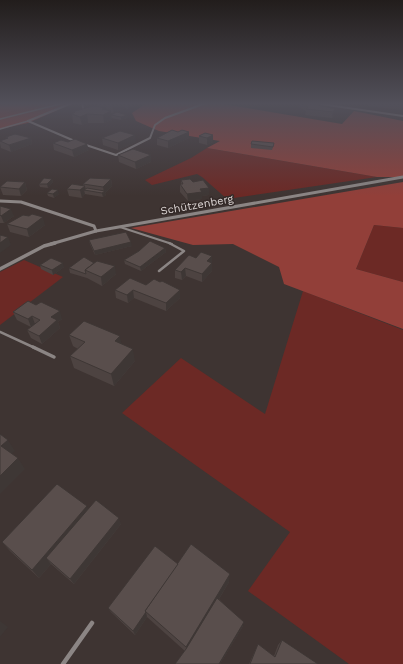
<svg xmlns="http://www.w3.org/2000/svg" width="403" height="664" viewBox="0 0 403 664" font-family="'Work Sans',sans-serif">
	<rect width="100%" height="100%" fill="#3e3432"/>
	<g fill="#6c2925">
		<path d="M207,148L377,177L227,199L202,177L197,174L152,185L145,180L191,158Z"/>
		<path d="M374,225L403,228V282L356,269Z"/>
		<path d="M24,260L63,277L0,325V272Z"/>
		<path d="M303,291L403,330V664H349L248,591L290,532L122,413L181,358L265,414Z"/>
	</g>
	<g fill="#923f39">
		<path d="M0,103H74L28,123L0,129Z"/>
		<path d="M147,103H217L342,124L354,111L403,121V177H377L207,148L220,141L159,131L136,121L132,113Z"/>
		<path d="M403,182V228L374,225L356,269L403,282V329L284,284L279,267L233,244L193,245L131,228Z"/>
	</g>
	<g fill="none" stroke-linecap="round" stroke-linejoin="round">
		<path fill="#97433d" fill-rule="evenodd" d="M11,103H35L33,106L0,114V106Z"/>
		<g stroke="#8b8584" stroke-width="1.5">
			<path d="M82,103L84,112"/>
			<path d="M0,119L64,103"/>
			<path d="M0,129L28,121"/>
		</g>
		<path stroke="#8b8584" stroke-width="2" d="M120,227L172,244"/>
		<g stroke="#8b8584" stroke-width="2.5">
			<path d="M159,271L184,251L169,243"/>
			<path d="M0,332L35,348"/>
		</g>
		<path stroke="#8b8584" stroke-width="3.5" d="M33,347L54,357"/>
		<path stroke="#8b8584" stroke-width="4.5" d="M63,664L92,623"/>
		<g stroke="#8b8584" stroke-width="2">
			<path d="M314,103L403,116"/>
			<path d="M28,121L77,142"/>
			<path d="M28,121L72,103"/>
			<path d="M83,144L116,155L150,138L155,125L165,118L206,103"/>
		</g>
		<g stroke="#8b8584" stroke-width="3">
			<path d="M0,201L21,202L94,226L96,231"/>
			<path d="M51,244L96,231L403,177"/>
		</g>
		<path stroke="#8b8584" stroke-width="3.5" d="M0,269L44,246L55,243"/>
	</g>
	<g fill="#4d4341">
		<path d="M96,103H135L132,104L133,106L128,109L125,108L114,114L111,113V115H127V118L121,120L112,118V120L104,123H88L82,125L73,123L72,114V112L97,106Z"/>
		<path d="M300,103H314L318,105L335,109L334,115L332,118L305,115L306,111L299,107Z"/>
		<path d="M369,103H403V107L401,110L368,106Z"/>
		<path d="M205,133L213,142L207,145L199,143V136Z"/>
		<path d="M6,137L31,138L32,144L11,152L1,148L0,143V141L7,139Z"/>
		<path d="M102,138L136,142L118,150L103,145Z"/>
		<path d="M157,138H189L168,148L157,145Z"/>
		<path d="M53,143L89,150L74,157L54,150Z"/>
		<path d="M251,144L273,147L272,150L251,148Z"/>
		<path d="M118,155H151V162L136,169L119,162Z"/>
		<path d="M52,179L53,182L48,188L40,187L39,184Z"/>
		<path d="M111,179L112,186L105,193L106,195L103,197L85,194L82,198L69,196L67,189L83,186V184Z"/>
		<path d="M181,180L193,182L209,188V195L202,196V199L188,201L180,192V184H181Z"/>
		<path d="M25,182L27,190L21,196L3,195L0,187Z"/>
		<path d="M47,193L59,194L54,198L48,196Z"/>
		<path d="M0,206L14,216L4,223H0Z"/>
		<path d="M7,224L45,225L29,237L10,232Z"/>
		<path d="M89,240L132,246L95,255L90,244Z"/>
		<path d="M165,248L166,252L141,271L125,264L124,260L139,251Z"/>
		<path d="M212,256V271L202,282L186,276L182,280L175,278V270L196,258Z"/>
		<path d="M94,263L116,274L102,286L87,278L70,273L69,268Z"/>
		<path d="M40,265L64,267L53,275L41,269Z"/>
		<path d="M146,285L180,298L166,311L134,298L128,303L116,298L115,290Z"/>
		<path d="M13,312L62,319L58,322L60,328L42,344L31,338L27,330L31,327L17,320Z"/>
		<path d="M69,335L135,361L114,386L74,368L70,356L78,349L73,346Z"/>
		<path d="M88,509L121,524L74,584L51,564L39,578L10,551L2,542Z"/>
		<path d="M178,564L229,582L219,599L243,626L220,664H175L185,651L147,617L135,635L111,612L108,608Z"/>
		<path d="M282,640L318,664H249L258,644L274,656L278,645Z"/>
	</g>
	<g fill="#3e3735">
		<path d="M117,103H124L125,108L114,114L112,105Z"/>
		<path d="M127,103H135L132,104L133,106L128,109Z"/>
		<path d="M105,104L106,113L111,111L112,120L104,123L103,114L100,107Z"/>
		<path d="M335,109L334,115L332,118L333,112Z"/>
		<path d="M87,114L88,123L82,125L80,117Z"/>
		<path d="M127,115V118L121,120V117Z"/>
		<path d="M189,132V138L168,148V141Z"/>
		<path d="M135,135L136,142L118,150V143Z"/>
		<path d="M213,135V142L207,145V138Z"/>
		<path d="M31,138L32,144L11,152L9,145Z"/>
		<path d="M87,144L89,150L74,157L72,150Z"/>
		<path d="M151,155V162L136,169L135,162Z"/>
		<path d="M52,179L53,182L48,188L47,184Z"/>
		<path d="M111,179L112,186L105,193L106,195L103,197L102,193L104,192L103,187Z"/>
		<path d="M25,182L27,190L21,196L19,189Z"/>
		<path d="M85,186L86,191L84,190L85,194L82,198L80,190Z"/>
		<path d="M209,188V195L202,196V199L188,201L187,194L200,189Z"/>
		<path d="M58,190L59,194L54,198L53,194Z"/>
		<path d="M11,209L14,216L4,223L1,216Z"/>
		<path d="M43,217L45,225L29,237L27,229Z"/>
		<path d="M8,237L11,245L0,253V243Z"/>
		<path d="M131,242L132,246L95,255L94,251Z"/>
		<path d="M165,248L166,252L141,271L140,267Z"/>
		<path d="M212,256V271L202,282V274L207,261Z"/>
		<path d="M63,263L64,267L53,275L52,270Z"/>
		<path d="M115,266L116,274L102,286L101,277Z"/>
		<path d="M185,268L186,276L182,280L181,272Z"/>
		<path d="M133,290L134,298L128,303L127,295Z"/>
		<path d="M180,290V298L166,311V303Z"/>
		<path d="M60,311L62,319L58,322L60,328L42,344L39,336L51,317Z"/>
		<path d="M32,316L35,324L31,327L28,319Z"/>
		<path d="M120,336L122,347L115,341Z"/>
		<path d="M133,349L135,361L114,386L111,374Z"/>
		<path d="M8,440L15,451L8,457L1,446Z"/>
		<path d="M18,458L25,469L0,494V476Z"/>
		<path d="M87,506L91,516L46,558L51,564L39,578L32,570Z"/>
		<path d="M119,518L121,524L74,584L70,579Z"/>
		<path d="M230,574L229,582L187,652L186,647Z"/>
		<path d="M146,612L147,617L135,635L133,631Z"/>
		<path d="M0,621L8,627L0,637Z"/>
		<path d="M244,622L243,626L220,664H219Z"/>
	</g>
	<g fill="#594e4c" stroke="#3e3735">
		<path d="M96,103H117L112,105L105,104L100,107L106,108L102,109L111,111L103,115L87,114L80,117L72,114L75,112H72L93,106L99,107V105L101,104Z"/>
		<path d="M303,103H314L318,105L335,109L333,112L306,109L308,107Z"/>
		<path d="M389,103H403V105Z"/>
		<path d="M117,112L127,115L121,117L111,115Z"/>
		<path d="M172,130L178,132L182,130L189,132L168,141L157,138Z"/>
		<path d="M120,131L135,135L118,143L102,138Z"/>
		<path d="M205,133L213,135L207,138L199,136Z"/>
		<path d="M15,134L31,138L9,145L0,141L8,138L6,137Z"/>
		<path d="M75,139L87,144L72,150L53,143L61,140L68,142Z"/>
		<path d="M252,141L274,143L273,147L251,144Z"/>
		<path d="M133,149L151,155L135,162L118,155Z"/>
		<path d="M44,178L52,179L47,184H39Z"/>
		<path d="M90,178L111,179L103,187L83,184Z"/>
		<path d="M190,179L193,182L203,180L209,188L200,189L202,192L187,194L180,184H183L181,180Z"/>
		<path d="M7,181L25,182L19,189L0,187Z"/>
		<path d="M72,184L85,186L80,190L67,189Z"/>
		<path d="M87,188L105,191L102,193L84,190Z"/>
		<path d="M52,189L58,190L53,194L47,193Z"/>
		<path d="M0,206L11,209L1,216L0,215Z"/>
		<path d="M32,214L43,217L27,229L7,224L23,215L29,216Z"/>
		<path d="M126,232L131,242L94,251L89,240Z"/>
		<path d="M0,235L8,237L0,243Z"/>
		<path d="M150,241L165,248L140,267L124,260L139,251Z"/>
		<path d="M201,252L212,256L207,261L212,263L202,274L185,268L181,272L175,270L189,255L196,258Z"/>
		<path d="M84,257L94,263L85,270L86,274L69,268Z"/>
		<path d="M51,258L63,263L52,270L40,265Z"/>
		<path d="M97,261L115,266L101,277L85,270Z"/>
		<path d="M130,278L146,285L154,279L160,282L162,281L180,290L166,303L133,290L127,295L115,290Z"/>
		<path d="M28,301L36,305L41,302L60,311L51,317L57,320L39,336L27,330L40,320L32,316L28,319L13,312Z"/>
		<path d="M84,321L120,336L115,341L133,349L111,374L70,356L85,342L69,335Z"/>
		<path d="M0,434L8,440L1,446L18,458L0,476Z"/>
		<path d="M57,484L87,506L32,570L2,542Z"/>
		<path d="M96,500L119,518L70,579L46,558Z"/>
		<path d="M191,544L230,574L186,647L145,611Z"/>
		<path d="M155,546L178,564L145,611L146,612L133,631L108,608Z"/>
		<path d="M217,598L244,622L219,664H175L186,649Z"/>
		<path d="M282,640L318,664H250L258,644L275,657Z"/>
	</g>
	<linearGradient id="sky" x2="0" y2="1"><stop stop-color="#221d1c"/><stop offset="0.53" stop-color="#52505a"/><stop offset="1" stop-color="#52505a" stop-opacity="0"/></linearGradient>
	<rect width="403" height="196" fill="url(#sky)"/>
	<g text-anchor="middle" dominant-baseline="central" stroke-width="3" stroke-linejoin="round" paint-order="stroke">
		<g font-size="11" fill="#dad3d2" stroke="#342a28">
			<text transform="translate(197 205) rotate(-10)">Schützenberg</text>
		</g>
	</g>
</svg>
